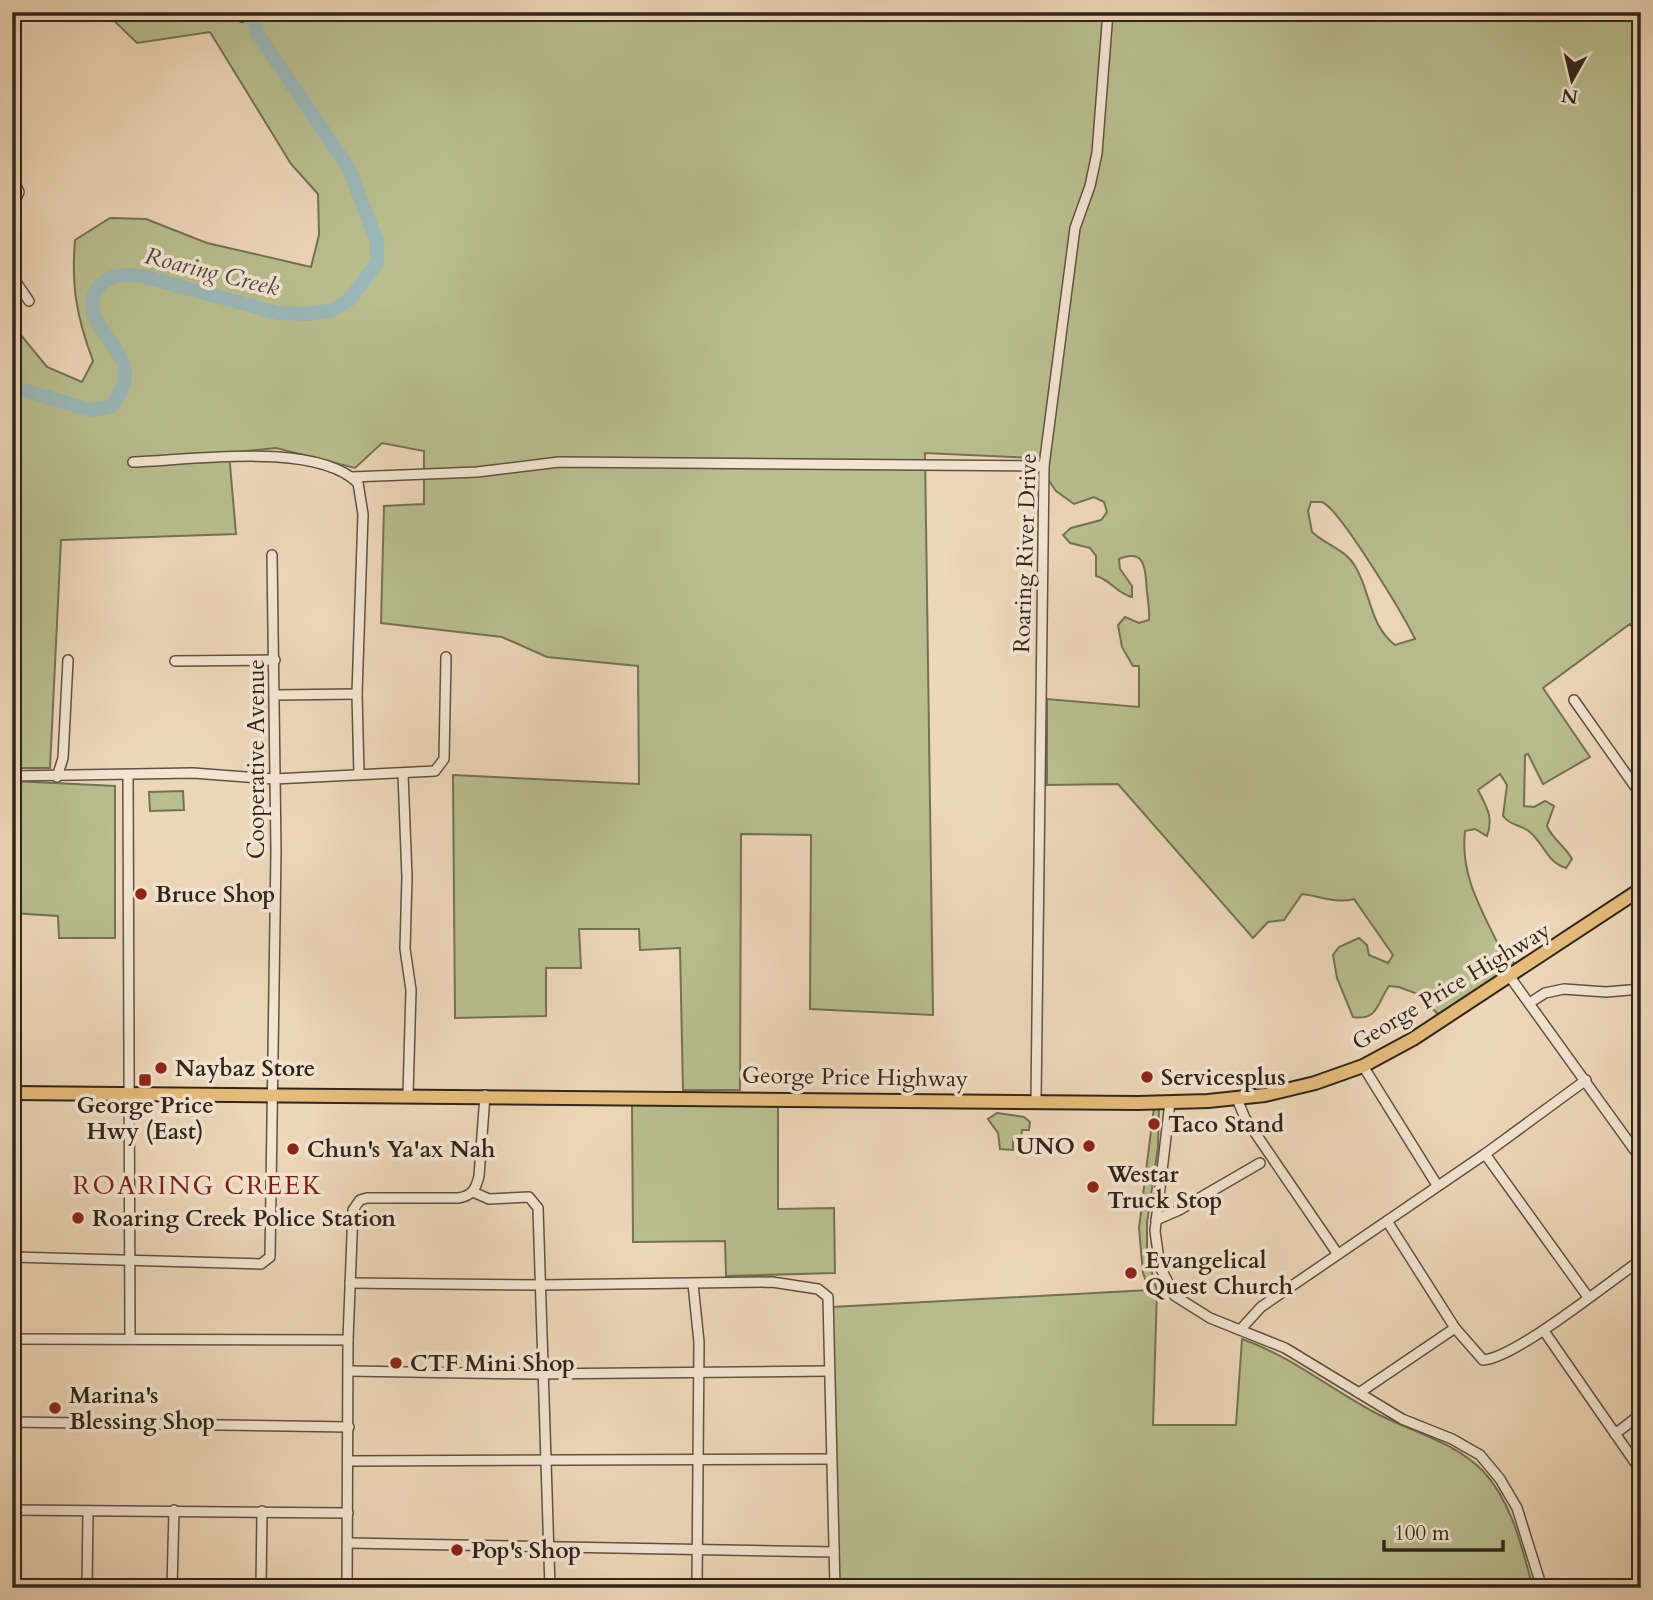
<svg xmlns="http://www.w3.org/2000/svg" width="1653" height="1600" viewBox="0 0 1653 1600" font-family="Cardo,serif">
	<rect width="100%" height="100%" fill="#edd7b9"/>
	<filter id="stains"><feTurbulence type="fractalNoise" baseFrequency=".00286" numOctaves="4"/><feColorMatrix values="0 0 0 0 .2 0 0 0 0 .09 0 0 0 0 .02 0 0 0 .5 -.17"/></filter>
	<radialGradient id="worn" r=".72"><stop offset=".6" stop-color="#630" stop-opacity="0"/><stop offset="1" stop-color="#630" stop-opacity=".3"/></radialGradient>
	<g fill="#b9be8f" stroke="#757254" stroke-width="2" fill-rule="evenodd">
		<path d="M105,12H1641V639L1630,624L1543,688L1590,757L1543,784L1528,754L1525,755L1524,806L1534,807L1545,801L1554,806L1547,826C1553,840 1565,846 1572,859L1566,868C1547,862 1545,846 1531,833C1522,824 1511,827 1503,816L1507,785L1500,774L1478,790C1486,806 1494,817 1487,836L1475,829L1465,831C1460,874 1480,907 1498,944L1501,942L1515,965L1438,1014L1426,1003L1431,999L1399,987L1389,986C1377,1003 1378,1021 1353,1017L1337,978L1333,955L1339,947L1359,938L1367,945L1369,955L1388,963L1393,955L1354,899C1336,904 1320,896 1302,894L1284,920L1268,922L1253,938L1118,784L1047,785V699L1139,707V666H1133L1122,647L1118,625L1125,617L1139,623L1149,620C1150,611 1148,602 1147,592C1145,573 1148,547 1119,559L1120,569L1132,586V597C1116,593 1111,580 1096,576V556L1090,548L1070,543L1063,535L1071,528L1101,520L1107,512L1104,502L1094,497L1074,504L1056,491L1033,458L925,453L933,1015L810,1009L811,835L741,834L740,1090H683L680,948L640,950L639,929H579L581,968H546V1016L455,1018L453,775L639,784L638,666L547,657L502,637L381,623L384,506L424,504V451L382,443L355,468L276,448L229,453L236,534L61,540L50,768H12V324L47,367L82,382L93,361C77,318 71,287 75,240L110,218L146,219L207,243L311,267L319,235L318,194L291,164L210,32L137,43ZM1311,502C1312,502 1321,502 1322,502C1340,509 1405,618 1415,639L1395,645C1369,625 1371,592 1355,566C1345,549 1326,545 1312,532L1308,511Z"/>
		<path d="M12,781L115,786V938H59L58,916L12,913Z"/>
		<path d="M183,791L184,810L150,811L149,792Z"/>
		<path d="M632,1103L778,1104V1209L834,1208L835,1273L726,1276L725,1241L633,1242Z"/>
		<path d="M1154,1107H1159L1158,1147L1147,1223V1256L1157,1290L1153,1425H1236L1242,1339C1290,1356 1328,1387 1372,1411C1408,1431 1454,1441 1483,1471C1512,1502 1522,1548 1533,1588H837L832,1307L1149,1290L1143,1273L1139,1228Z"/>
		<path d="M997,1113L1024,1117L1030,1122L1029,1130H1022L1021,1138H1013V1150L1000,1149L998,1133L988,1119Z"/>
	</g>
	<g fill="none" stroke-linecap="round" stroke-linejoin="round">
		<path stroke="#9bb8b8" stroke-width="14" d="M12,383L16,388L91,410L112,406C118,396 127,384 125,371C122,344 76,316 98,288C110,273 124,274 142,276L278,313L307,314L330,311L349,300L377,263V241L348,167L257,33L252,12"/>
		<g stroke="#605242" stroke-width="12">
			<g id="minor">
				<path d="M240,12L242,17"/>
				<path d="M12,177L19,192L12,207"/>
				<path d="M12,276L29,301"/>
				<path d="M133,462C192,460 315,441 358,483L363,514L357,694L359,774"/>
				<path d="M352,477L477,472L559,462L1044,466"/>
				<path d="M175,661L275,660"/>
				<path d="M275,695L357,694"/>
				<path d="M1574,700L1641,795"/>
				<path d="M403,774L407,877L405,949L411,990L408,1095"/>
				<path d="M128,775L130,1338"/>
				<path d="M12,776L193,773L274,779L435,771L444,759L446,657"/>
				<path d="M57,777L63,758L68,660"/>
				<path d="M1510,977L1641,1159"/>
				<path d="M1531,1002L1545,993L1564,989L1606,992L1641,989"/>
				<path d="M1363,1066L1437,1185"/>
				<path d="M1237,1099L1245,1118L1337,1253"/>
				<path d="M1036,1100L1044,466L1075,228L1090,186L1097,153L1108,12"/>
				<path d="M1170,1102L1155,1231L1160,1267L1175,1296L1210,1318L1285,1348L1402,1419L1452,1439L1480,1455L1500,1479L1517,1508L1542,1588"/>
				<path d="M1485,1154L1588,1297"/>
				<path d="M473,1192L489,1199L529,1197L538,1208L550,1588"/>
				<path d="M1156,1220L1179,1210L1260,1163"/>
				<path d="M1387,1221L1455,1328L1483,1360C1514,1359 1610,1281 1641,1260"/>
				<path d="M12,1257L261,1264L270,1257L276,851L272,555"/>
				<path d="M350,1283L541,1285L772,1282L818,1289L828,1297L835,1588"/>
				<path d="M693,1284L699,1342L697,1588"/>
				<path d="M1241,1329L1261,1307L1485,1154L1586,1080"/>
				<path d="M1544,1331L1641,1471"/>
				<path d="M12,1339L348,1340"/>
				<path d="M350,1371L532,1374L829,1371"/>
				<path d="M1359,1393L1455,1328"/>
				<path d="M12,1422L349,1427"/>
				<path d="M1615,1434L1641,1414"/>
				<path d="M349,1461L830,1459"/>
				<path d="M12,1510L348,1513"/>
				<path d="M348,1543L834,1552"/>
				<path d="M87,1588L88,1511"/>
				<path d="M172,1588L174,1510"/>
				<path d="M261,1588L262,1511"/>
				<path d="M347,1588L348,1340L353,1210L360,1200L367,1198H458C472,1196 476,1189 479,1176L485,1095"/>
				<path d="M1629,1588L1641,1582"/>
			</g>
		</g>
		<g stroke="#31251a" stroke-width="16">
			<path id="highway" d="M12,1093L1138,1103L1208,1101L1265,1095L1315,1083L1363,1066L1413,1039L1641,889"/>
		</g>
		<use href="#minor" stroke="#f3e5d2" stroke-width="9"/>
		<use href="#highway" stroke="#e6bc7c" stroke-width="12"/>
	</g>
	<g fill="#8f2418" stroke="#f3e5d2" stroke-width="2.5">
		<circle cx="141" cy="894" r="7"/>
		<circle cx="161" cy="1068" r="7"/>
		<circle cx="1147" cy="1077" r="7"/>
		<rect x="138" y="1073" width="14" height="14" rx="3.5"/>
		<circle cx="1154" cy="1124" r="7"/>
		<circle cx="1089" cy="1146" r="7"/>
		<circle cx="293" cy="1149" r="7"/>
		<circle cx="1093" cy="1187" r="7"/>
		<circle cx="78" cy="1218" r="7"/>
		<circle cx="1131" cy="1273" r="7"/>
		<circle cx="396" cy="1363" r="7"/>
		<circle cx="55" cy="1408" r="7"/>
		<circle cx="457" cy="1550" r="7"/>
	</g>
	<g text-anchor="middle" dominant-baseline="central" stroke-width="7" stroke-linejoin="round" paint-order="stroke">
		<g font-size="23" fill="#31251a" stroke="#f3e5d2">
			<text transform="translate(1025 553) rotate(-88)">Roaring River Drive</text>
			<text transform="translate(256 759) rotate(-90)">Cooperative Avenue</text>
			<text transform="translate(1451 986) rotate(-31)">George Price Highway</text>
			<text transform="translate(855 1077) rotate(1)">George Price Highway</text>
		</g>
		<g font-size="23" font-weight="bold" fill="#31251a" stroke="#f3e5d2" text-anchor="start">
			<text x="155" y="894">Bruce Shop</text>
			<text x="175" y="1068">Naybaz Store</text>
			<text x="1161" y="1077">Servicesplus</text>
			<text x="145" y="1105" text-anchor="middle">George Price<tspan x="145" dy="26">Hwy (East)</tspan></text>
			<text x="1168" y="1124">Taco Stand</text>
			<text x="1075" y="1146" text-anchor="end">UNO</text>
			<text x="307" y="1149">Chun's Ya'ax Nah</text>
			<text x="1107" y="1174">Westar<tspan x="1107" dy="26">Truck Stop</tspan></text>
			<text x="92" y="1218">Roaring Creek Police Station</text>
			<text x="1145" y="1260">Evangelical<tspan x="1145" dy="26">Quest Church</tspan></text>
			<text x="410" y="1363">CTF Mini Shop</text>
			<text x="69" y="1395">Marina's<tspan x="69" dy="26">Blessing Shop</tspan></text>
			<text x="471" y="1550">Pop's Shop</text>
		</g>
		<g font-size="24" font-style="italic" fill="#4c4a42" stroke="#f3e5d2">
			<text transform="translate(212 272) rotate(14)">Roaring Creek</text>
		</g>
		<g font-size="26" letter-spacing="2" fill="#7a1f14" stroke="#f3e5d2">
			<text x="198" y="1185">ROARING CREEK</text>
		</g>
	</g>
	<rect width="1653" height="1600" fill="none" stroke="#edd7b9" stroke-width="42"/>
	<rect x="14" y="14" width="1625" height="1572" fill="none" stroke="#31251a" stroke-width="3.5"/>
	<rect x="21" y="21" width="1611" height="1558" fill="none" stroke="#31251a" stroke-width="2"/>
	<g transform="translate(1572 80) rotate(188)" stroke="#f3e5d2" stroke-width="5" paint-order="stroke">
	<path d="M0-5L12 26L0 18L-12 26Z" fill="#31251a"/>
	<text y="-10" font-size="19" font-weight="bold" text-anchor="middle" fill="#31251a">N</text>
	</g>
	<path d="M1384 1540v10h119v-10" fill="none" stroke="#31251a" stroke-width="3.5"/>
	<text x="1394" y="1540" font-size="21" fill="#31251a" stroke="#f3e5d2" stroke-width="5" paint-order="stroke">100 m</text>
	<rect width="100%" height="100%" filter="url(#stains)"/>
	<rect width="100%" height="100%" fill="url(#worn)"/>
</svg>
